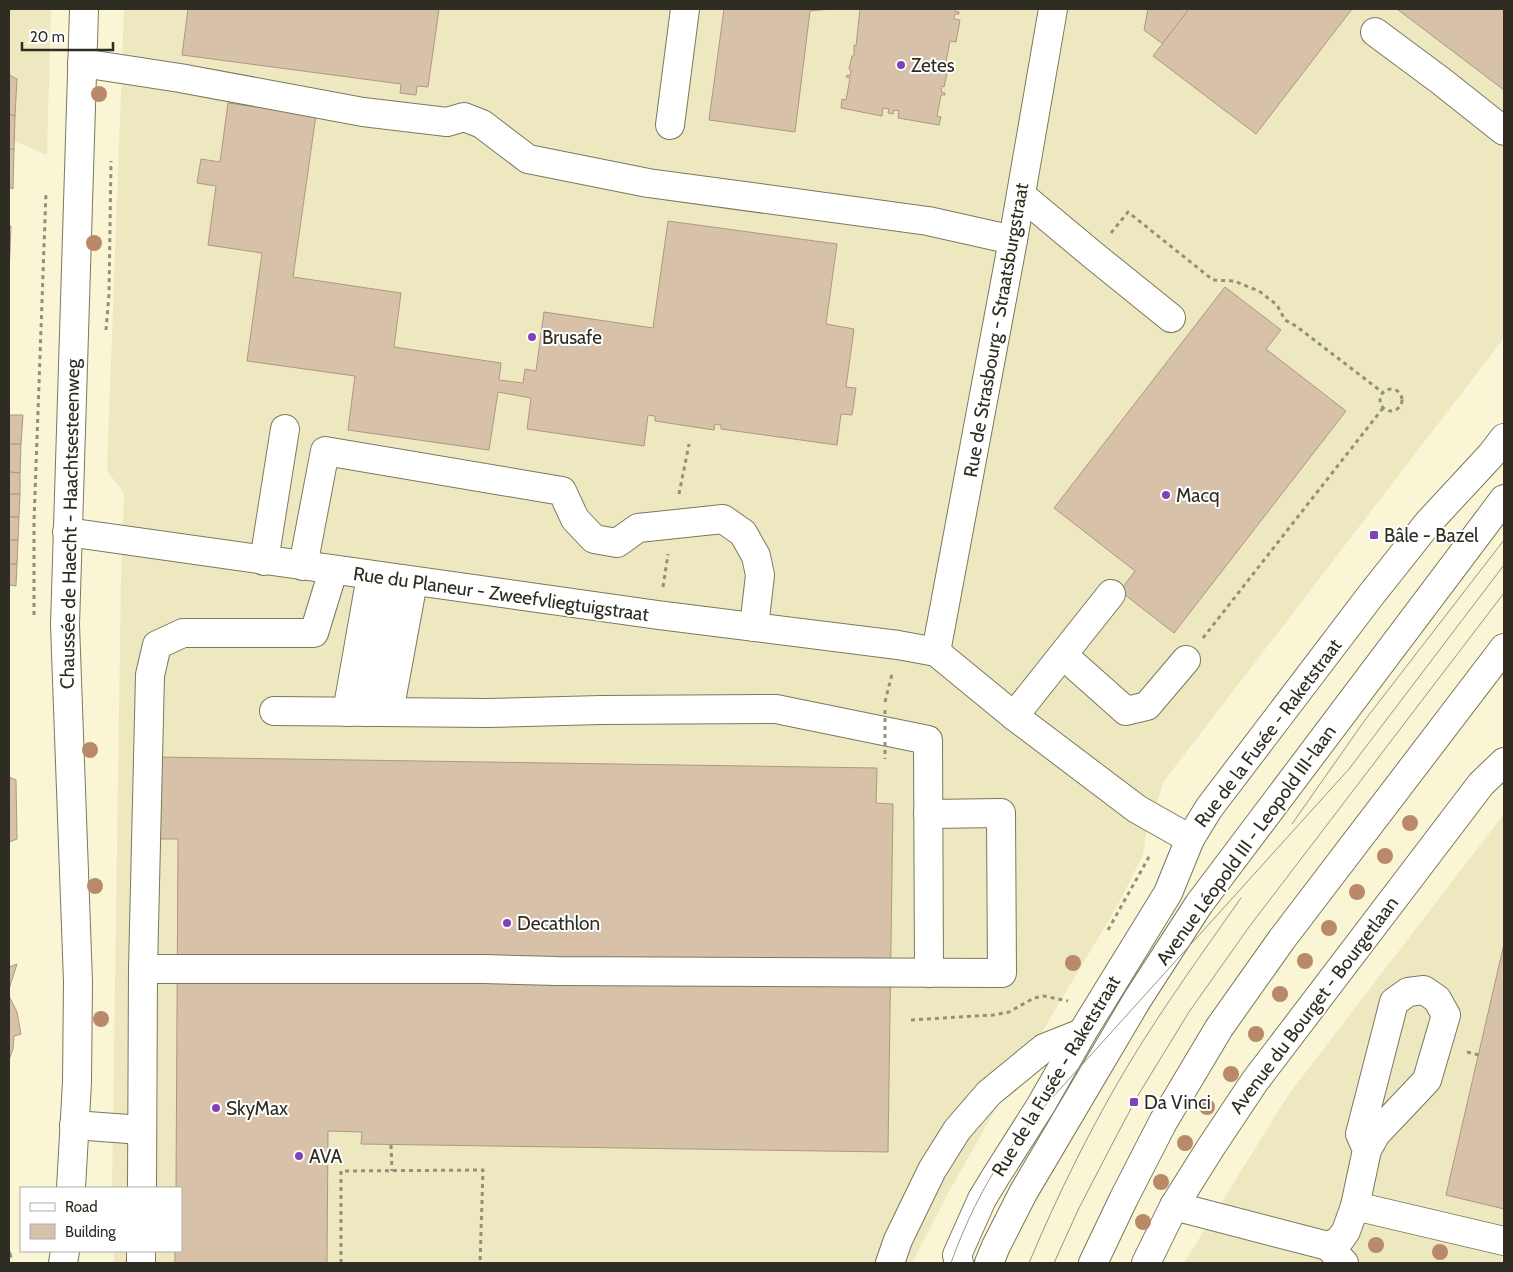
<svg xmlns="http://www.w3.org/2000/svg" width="1513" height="1272" viewBox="0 0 1513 1272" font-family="Cabin,sans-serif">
	<rect width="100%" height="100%" fill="#f9f5d5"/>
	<g fill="#eee8c1">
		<path d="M9,9H51L47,155L9,139Z"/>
		<path d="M124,9H1504V338L1164,781L1146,834L1143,855L1119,903L994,1112L947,1195L912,1263H115L113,1251H181V1188H112L121,579L124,493L107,471Z"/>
		<path d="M1504,814V1263H1184L1289,1094Z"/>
	</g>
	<g fill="#d7c1a8" stroke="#ad9880">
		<path d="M188,9H439L428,87L417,86L416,95L400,93L401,84L182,55Z"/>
		<path d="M724,9H830L810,11L795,132L709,120Z"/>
		<path d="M860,9H955V11L959,12V14H955L954,19L960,20L956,42L950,41L946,62L952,63L951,68L945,67L944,73H947L944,87L942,86L941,92L945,93V95H941L937,116L941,117L939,125L898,118L899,111L894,110L893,114L888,113L889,109L883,108L882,116L841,108L842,99L846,100L850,78L846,77L847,75L850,76L851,70L849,69L852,56H854V45L856,46Z"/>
		<path d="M1148,9H1189L1163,44L1144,30Z"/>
		<path d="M1189,9H1352L1256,134L1153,56Z"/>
		<path d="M1397,9H1504V90Z"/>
		<path d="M9,75L17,79L15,116L9,114Z"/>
		<path d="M228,103L316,115L293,277L401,293L394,347L501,363L499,380L523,383L525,369L536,371L544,312L653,328L668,221L837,244L826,324L854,329L846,387L856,388L852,415L841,414L837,445L721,429V425L715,424L714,430L655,421V416L648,415L644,446L527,429L531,398L498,392L489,450L348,430L355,376L247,361L262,253L208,245L216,186L197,183L201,159L220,162Z"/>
		<path d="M9,114L15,116L14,150L9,148Z"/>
		<path d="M9,148L14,150L13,189L9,187Z"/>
		<path d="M9,226H11L9,275Z"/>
		<path d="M1225,287L1281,330L1266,349L1346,411L1174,633L1120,591L1135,571L1054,508Z"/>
		<path d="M9,415H23L21,444H9Z"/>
		<path d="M9,444H21L20,473L9,472Z"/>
		<path d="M9,472L20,473V494H9Z"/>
		<path d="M9,494H20L19,517H9Z"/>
		<path d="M9,517H19L18,540H9Z"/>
		<path d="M9,540H18L17,564H9Z"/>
		<path d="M9,564H17L16,586L9,585Z"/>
		<path d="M157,757L877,768L876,803L893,804L888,1152L361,1144L362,1132L328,1131L327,1263H175V1251H181V1188H176L178,839H156Z"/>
		<path d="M9,777L16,780L17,839L9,842Z"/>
		<path d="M1504,944V1209L1446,1195Z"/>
		<path d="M17,964L9,989V967Z"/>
		<path d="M9,996L17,1012L21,1034L14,1036L13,1049L9,1060Z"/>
	</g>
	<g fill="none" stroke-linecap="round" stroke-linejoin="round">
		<g stroke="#7c785b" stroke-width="30">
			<g id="minor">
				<path d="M1375,32L1441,81L1504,131"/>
				<path d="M82,63L180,78L363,112L447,122L464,117L482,124L528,159L648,183L928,221L1013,240"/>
				<path d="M670,125L685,9"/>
				<path d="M1021,195L1093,255L1171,318"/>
				<path d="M67,532L658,615L898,645L936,652L1014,716L1137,809L1190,839"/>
				<path d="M264,561L285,429"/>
				<path d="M303,566L325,451L562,491L575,519L594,539L617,543L638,528L723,519L743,533L756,556L760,575L754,627"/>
				<path d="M936,652L1013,240L1053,9"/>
				<path d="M1063,655L1126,711L1147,706L1186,660"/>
				<path d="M274,711L487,713L601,710L776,709L928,740L929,973"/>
				<path d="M347,712L371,576"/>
				<path d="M367,712L392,579"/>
				<path d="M389,712L413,582"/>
				<path d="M1014,716L1111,594"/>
				<path d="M143,969H484L557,971L1002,973L1001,813L928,814"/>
				<path d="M74,1125L142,1130"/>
				<path d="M142,1188L143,969L150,675L157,645L183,633H314L333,571"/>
				<path d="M1174,1206L1328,1246L1344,1263"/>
				<path d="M1355,1206L1504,1241"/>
				<path d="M1328,1246L1339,1241L1346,1231L1355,1206L1367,1150L1376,1134L1427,1080L1446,1015L1437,999L1424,990L1408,992L1394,1002L1360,1134L1367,1150"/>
				<path d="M141,1263V1251"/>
				<path d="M890,1263L898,1240L932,1170L957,1130L989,1093L1044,1048L1082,1033"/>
				<path d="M959,1263L957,1255L982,1199L996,1176L1041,1105L1082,1033L1168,893L1190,839L1209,808L1371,595L1428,523L1491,455L1504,438"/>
				<path d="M1146,1263L1174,1206L1211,1147L1255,1081L1481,784L1504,762"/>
			</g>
		</g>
		<g stroke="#7c785b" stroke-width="30">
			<g id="major">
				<path d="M71,1188L77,1082L78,982L65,625L84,9"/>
				<path d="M63,1263L65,1251"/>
				<path d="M989,1263L996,1246L1023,1193L1137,1000L1199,904L1504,499"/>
				<path d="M1093,1263L1124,1198L1163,1122L1219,1028L1282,939L1504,648"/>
			</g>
		</g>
		<g stroke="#93907a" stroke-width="3" stroke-dasharray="4 4" stroke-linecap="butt">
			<path d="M1111,233L1128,212L1213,280L1234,281L1259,291L1277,305L1285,320L1296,326L1382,392"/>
			<path d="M106,330L109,294L111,161"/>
			<circle cx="1391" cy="400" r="11"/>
			<path d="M679,494L689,444"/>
			<path d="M663,587L668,554"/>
			<path d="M34,615V521L46,192"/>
			<path d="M1203,638L1383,408"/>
			<path d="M885,702L892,674"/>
			<path d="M1108,930L1150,855"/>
			<path d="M911,1020L993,1015L1009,1012L1034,998L1044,996L1068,1001"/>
			<path d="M1467,1052L1479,1055"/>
			<path d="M391,1145L392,1171"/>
			<path d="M341,1263V1171L483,1170L480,1263"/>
		</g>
		<use href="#minor" stroke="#fff" stroke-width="28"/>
		<use href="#major" stroke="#fff" stroke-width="28"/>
		<g stroke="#99967f" stroke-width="1">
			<path d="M1292,824L1365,720L1504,540"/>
			<path d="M951,1263C965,1224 983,1186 1007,1152C1015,1141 1024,1130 1033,1119L1349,769L1504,565"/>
			<path d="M1029,1263C1058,1194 1091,1127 1130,1062C1164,1006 1203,952 1241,898"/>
			<path d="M1054,1263L1079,1208L1119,1131L1140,1092L1189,1012L1249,927L1504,593"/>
		</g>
		<path stroke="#99967f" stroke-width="4" stroke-dasharray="6 6" stroke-linecap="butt" d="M9,1252L12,1263"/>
		<path stroke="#93907a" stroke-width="3" stroke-dasharray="4 4" stroke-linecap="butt" d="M885,710V759"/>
	</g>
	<g fill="#b98969">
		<circle cx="99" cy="94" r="8"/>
		<circle cx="94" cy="243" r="8"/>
		<circle cx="90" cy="750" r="8"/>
		<circle cx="1410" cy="823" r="8"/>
		<circle cx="1385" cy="856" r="8"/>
		<circle cx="95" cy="886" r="8"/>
		<circle cx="1357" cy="892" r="8"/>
		<circle cx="1329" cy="928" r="8"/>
		<circle cx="1305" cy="961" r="8"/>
		<circle cx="1073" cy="963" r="8"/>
		<circle cx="1280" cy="994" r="8"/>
		<circle cx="101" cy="1019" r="8"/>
		<circle cx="1256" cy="1034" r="8"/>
		<circle cx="1231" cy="1074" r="8"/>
		<circle cx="1207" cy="1107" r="8"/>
		<circle cx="1185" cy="1143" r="8"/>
		<circle cx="1161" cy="1182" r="8"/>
		<circle cx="1143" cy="1222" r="8"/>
		<circle cx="1376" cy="1245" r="8"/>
		<circle cx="1440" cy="1252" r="8"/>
	</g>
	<g fill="#8341b5" stroke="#fff" stroke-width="2">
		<circle cx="901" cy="65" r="5"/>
		<circle cx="532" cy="337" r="5"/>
		<circle cx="1166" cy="495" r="5"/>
		<rect x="1369" y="530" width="10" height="10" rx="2.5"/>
		<circle cx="507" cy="923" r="5"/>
		<rect x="1129" y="1097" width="10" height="10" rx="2.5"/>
		<circle cx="216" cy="1108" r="5"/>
		<circle cx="299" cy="1156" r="5"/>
	</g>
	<g text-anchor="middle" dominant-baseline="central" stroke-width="4" stroke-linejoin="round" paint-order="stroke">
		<g font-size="19" fill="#2f2d21" stroke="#fff" text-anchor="start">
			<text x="911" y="65">Zetes</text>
			<text x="542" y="337">Brusafe</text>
			<text x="1176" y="495">Macq</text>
			<text x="1384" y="535">Bâle - Bazel</text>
			<text x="517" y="923">Decathlon</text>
			<text x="1144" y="1102">Da Vinci</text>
			<text x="226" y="1108">SkyMax</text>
			<text x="309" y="1156">AVA</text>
		</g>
		<g font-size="19" fill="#2f2d21" stroke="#fff">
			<text transform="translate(996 330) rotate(-80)">Rue de Strasbourg - Straatsburgstraat</text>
			<text transform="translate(70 524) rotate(-89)">Chaussée de Haecht - Haachtsesteenweg</text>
			<text transform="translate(501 594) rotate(8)">Rue du Planeur - Zweefvliegtuigstraat</text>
			<text transform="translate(1268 733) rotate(-53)">Rue de la Fusée - Raketstraat</text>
			<text transform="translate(1246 845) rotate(-54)">Avenue Léopold III - Leopold III-laan</text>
			<text transform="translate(1314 1005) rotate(-53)">Avenue du Bourget - Bourgetlaan</text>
			<text transform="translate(1056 1076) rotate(-59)">Rue de la Fusée - Raketstraat</text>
		</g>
	</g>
	<rect width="1513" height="1272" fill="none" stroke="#2f2d21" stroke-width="20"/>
	<rect x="20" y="1187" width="162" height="65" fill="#ffffff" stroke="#acaba6"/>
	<rect x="30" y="1203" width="25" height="8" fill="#ffffff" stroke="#acaba6"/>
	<text x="65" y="1212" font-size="15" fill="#2f2d21">Road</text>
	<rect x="30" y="1224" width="25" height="15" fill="#d7c1a8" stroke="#acaba6"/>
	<text x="65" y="1237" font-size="15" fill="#2f2d21">Building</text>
	<path d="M22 42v8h91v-8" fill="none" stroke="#2f2d21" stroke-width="2.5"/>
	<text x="30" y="42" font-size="15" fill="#2f2d21" stroke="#ffffff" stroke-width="4" paint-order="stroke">20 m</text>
</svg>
